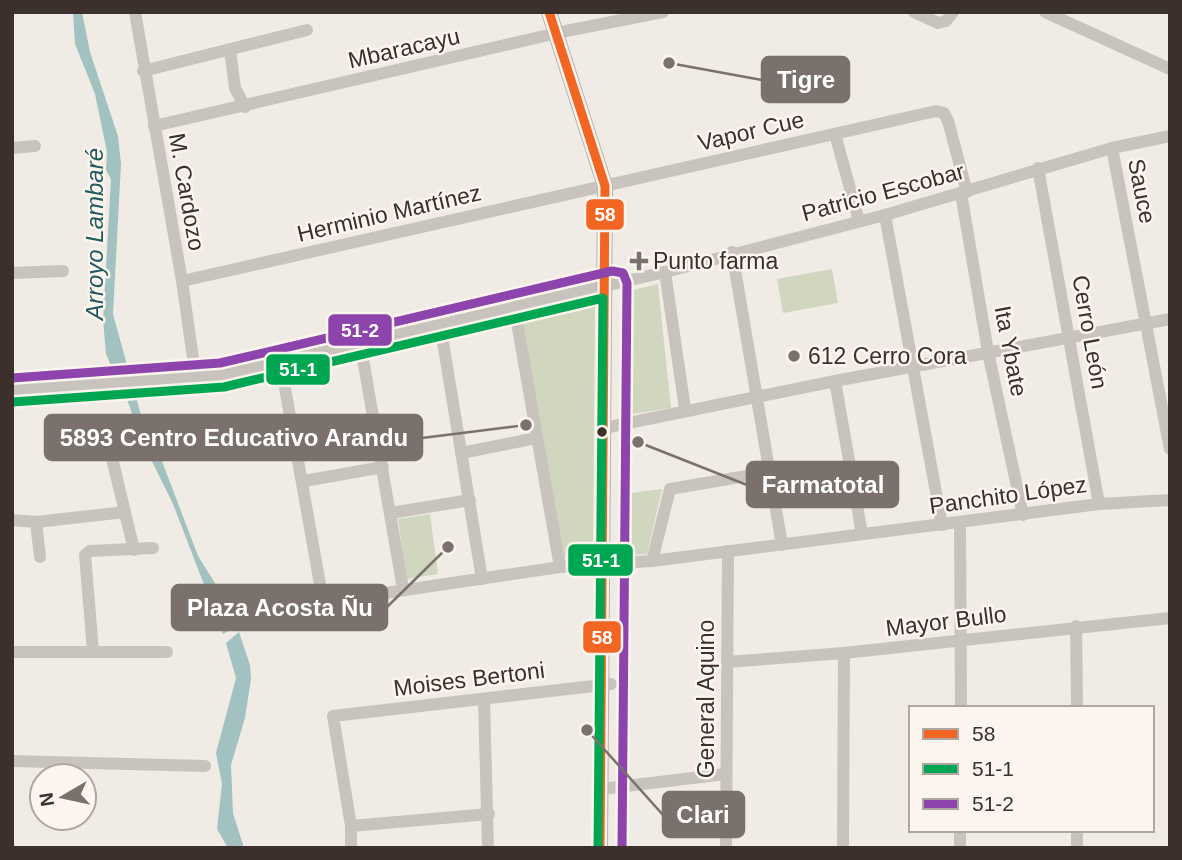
<svg xmlns="http://www.w3.org/2000/svg" width="1182" height="860" viewBox="0 0 1182 860" font-family="Arial,sans-serif">
	<rect width="100%" height="100%" fill="#f0ebe5"/>
	<g fill="#d1d6bf">
		<path d="M832,269L838,303L783,313L777,279Z"/>
		<path d="M658,284L671,408L625,415V292Z"/>
		<path d="M595,304L593,551L563,558L521,321Z"/>
		<path d="M662,489L647,554L623,555L624,494Z"/>
		<path d="M430,514L438,574L406,579L398,519Z"/>
	</g>
	<g fill="#a1c2c1">
		<path d="M73,12H82L90,52L118,136L121,164L113,314L130,376L116,377L106,354L103,320L111,179L106,170L107,152L95,94L75,44Z"/>
		<path d="M135,393L145,431L157,448L198,556L215,583L235,627L223,634L173,504L142,441L125,394Z"/>
		<path d="M239,632L250,665L251,679L245,718L231,765L233,813L244,848H228L217,829L222,784L216,753L236,678L226,643Z"/>
	</g>
	<g fill="none" stroke-linecap="round" stroke-linejoin="round">
		<g stroke="#c9c3be" stroke-width="12">
			<path d="M135,12L182,281L196,379"/>
			<path d="M914,12L938,23L946,21L953,12"/>
			<path d="M1045,12L1170,69"/>
			<path d="M230,50L235,88L245,107"/>
			<path d="M143,71L307,30"/>
			<path d="M154,126L566,31L663,12"/>
			<path d="M835,134L859,221"/>
			<path d="M12,148L35,146"/>
			<path d="M1112,148L1170,449"/>
			<path d="M1038,168L1099,504"/>
			<path d="M961,193L988,352L1023,515"/>
			<path d="M885,215L942,525"/>
			<path d="M732,252L782,545"/>
			<path d="M665,272L685,409"/>
			<path d="M12,273L63,271"/>
			<path d="M182,281L936,111L944,113L948,121L967,192"/>
			<path d="M514,306L560,567"/>
			<path d="M440,324L482,579"/>
			<path d="M360,342L403,589"/>
			<path d="M280,360L323,601"/>
			<path d="M835,381L862,534"/>
			<path d="M12,390L222,375L665,272L885,215L1112,148L1170,136"/>
			<path d="M604,428L835,381L1170,319"/>
			<path d="M461,453L537,438"/>
			<path d="M112,458L134,550"/>
			<path d="M304,481L383,467"/>
			<path d="M391,513L470,500"/>
			<path d="M12,520L36,522L125,512"/>
			<path d="M36,522L40,557"/>
			<path d="M960,522L961,708"/>
			<path d="M652,561L670,489L770,472"/>
			<path d="M244,614L560,567L652,561L1099,504L1170,500"/>
			<path d="M1076,626L1077,708"/>
			<path d="M93,651L85,555L90,551L153,548"/>
			<path d="M12,652H167"/>
			<path d="M727,662L844,653L1170,618"/>
			<path d="M484,700L488,848"/>
			<path d="M12,761L205,766"/>
			<path d="M601,789L726,774"/>
			<path d="M351,826L489,814"/>
			<path d="M1077,830V848"/>
			<path d="M351,848V826L333,716L611,684"/>
			<path d="M726,848L728,551"/>
			<path d="M843,848L844,653"/>
			<path d="M960,848V830"/>
		</g>
		<path stroke="#b8b1ad" stroke-width="16" d="M549,12L605,186L600,848"/>
		<g stroke="#fbf5ee" stroke-width="14">
			<path id="bus-1" d="M549,12L605,186L600,848"/>
		</g>
		<g stroke="#fbf5ee" stroke-width="14">
			<path id="bus-2" d="M13,402L224,387L603,298L598,848"/>
		</g>
		<g stroke="#fbf5ee" stroke-width="14">
			<path id="bus-3" d="M12,378L220,363L612,271L623,273L627,283L622,848"/>
		</g>
		<use href="#bus-1" stroke="#f26522" stroke-width="9"/>
		<use href="#bus-2" stroke="#00a651" stroke-width="9"/>
		<use href="#bus-3" stroke="#8e44ad" stroke-width="9"/>
	</g>
	<g fill="#7a716c" stroke="#fbf5ee" stroke-width="2.5">
		<path d="M635.5 250.5h7v7h7v7h-7v7h-7v-7h-7v-7h7z"/>
		<circle cx="794" cy="356" r="7"/>
	</g>
	<circle fill="#3b302b" stroke="#fbf5ee" stroke-width="2.5" cx="602" cy="432" r="6"/>
	<g text-anchor="middle" dominant-baseline="central" stroke-width="5" stroke-linejoin="round" paint-order="stroke">
		<g font-size="23" fill="#3b302b" stroke="#fbf5ee">
			<text transform="translate(404 48) rotate(-13)">Mbaracayu</text>
			<text transform="translate(751 131) rotate(-13)">Vapor Cue</text>
			<text transform="translate(1142 191) rotate(79)">Sauce</text>
			<text transform="translate(187 192) rotate(80)">M. Cardozo</text>
			<text transform="translate(883 192) rotate(-15)">Patricio Escobar</text>
			<text transform="translate(389 213) rotate(-13)">Herminio Martínez</text>
			<text transform="translate(1090 332) rotate(80)">Cerro León</text>
			<text transform="translate(1011 351) rotate(79)">Ita Ybate</text>
			<text transform="translate(1008 495) rotate(-8)">Panchito López</text>
			<text transform="translate(946 621) rotate(-7)">Mayor Bullo</text>
			<text transform="translate(469 679) rotate(-7)">Moises Bertoni</text>
			<text transform="translate(706 699) rotate(-90)">General Aquino</text>
		</g>
		<g font-size="23" fill="#3b302b" stroke="#fbf5ee" text-anchor="start">
			<text x="653" y="261">Punto farma</text>
			<text x="808" y="356">612 Cerro Cora</text>
		</g>
		<g font-size="24" font-style="italic" fill="#1f5a5e" stroke="#fbf5ee">
			<text transform="translate(94 234) rotate(-90)">Arroyo Lambaré</text>
		</g>
	</g>
	<path fill="none" stroke="#7a716c" stroke-width="2.5" d="M669 63L762 80M526 425L422 438M638 442L747 485M448 547L387 607M587 730L663 815"/>
	<g fill="#7a716c" stroke="#fbf5ee" stroke-width="2.5">
		<circle cx="669" cy="63" r="7"/>
		<circle cx="526" cy="425" r="7"/>
		<circle cx="638" cy="442" r="7"/>
		<circle cx="448" cy="547" r="7"/>
		<circle cx="587" cy="730" r="7"/>
	</g>
	<g fill="#7a716c" stroke="#7a716c" stroke-width="2.5">
		<rect x="762" y="57" width="87" height="45" rx="7"/>
		<rect x="45" y="415" width="377" height="45" rx="7"/>
		<rect x="747" y="462" width="151" height="45" rx="7"/>
		<rect x="172" y="585" width="215" height="45" rx="7"/>
		<rect x="663" y="792" width="81" height="45" rx="7"/>
	</g>
	<g font-size="24" text-anchor="middle" font-weight="bold" fill="#fff">
		<text x="806" y="88">Tigre</text>
		<text x="234" y="446">5893 Centro Educativo Arandu</text>
		<text x="823" y="493">Farmatotal</text>
		<text x="280" y="616">Plaza Acosta Ñu</text>
		<text x="703" y="823">Clari</text>
	</g>
	<g stroke="#fbf5ee" stroke-width="2.5">
		<rect x="585" y="198" width="40" height="33" rx="7" fill="#f26522"/>
		<rect x="327" y="313" width="66" height="34" rx="7" fill="#8e44ad"/>
		<rect x="265" y="353" width="66" height="33" rx="7" fill="#00a651"/>
		<rect x="567" y="543" width="67" height="34" rx="7" fill="#00a651"/>
		<rect x="582" y="620" width="40" height="34" rx="7" fill="#f26522"/>
	</g>
	<g font-size="19" text-anchor="middle" font-weight="bold" fill="#fff">
		<text x="605" y="221">58</text>
		<text x="360" y="337">51-2</text>
		<text x="298" y="376">51-1</text>
		<text x="601" y="567">51-1</text>
		<text x="602" y="644">58</text>
	</g>
	<rect width="1182" height="860" fill="none" stroke="#3b302b" stroke-width="28"/>
	<rect x="909" y="706" width="245" height="126" fill="#fbf5ee" stroke="#aea6a0" stroke-width="2"/>
	<rect x="923" y="729" width="35" height="10" fill="#f26522" stroke="#aea6a0" stroke-width="2"/>
	<text x="972" y="741" font-size="21" fill="#3b302b">58</text>
	<rect x="923" y="764" width="35" height="10" fill="#00a651" stroke="#aea6a0" stroke-width="2"/>
	<text x="972" y="776" font-size="21" fill="#3b302b">51-1</text>
	<rect x="923" y="799" width="35" height="10" fill="#8e44ad" stroke="#aea6a0" stroke-width="2"/>
	<text x="972" y="811" font-size="21" fill="#3b302b">51-2</text>
	<g transform="translate(63 797) rotate(261)"><circle r="33" fill="#fbf5ee" stroke="#aea6a0" stroke-width="2"/>
	<path d="M0-5L12 26L0 18L-12 26Z" fill="#7a716c"/>
	<text y="-10" font-size="19" font-weight="bold" text-anchor="middle" fill="#3b302b">N</text>
	</g>
</svg>
